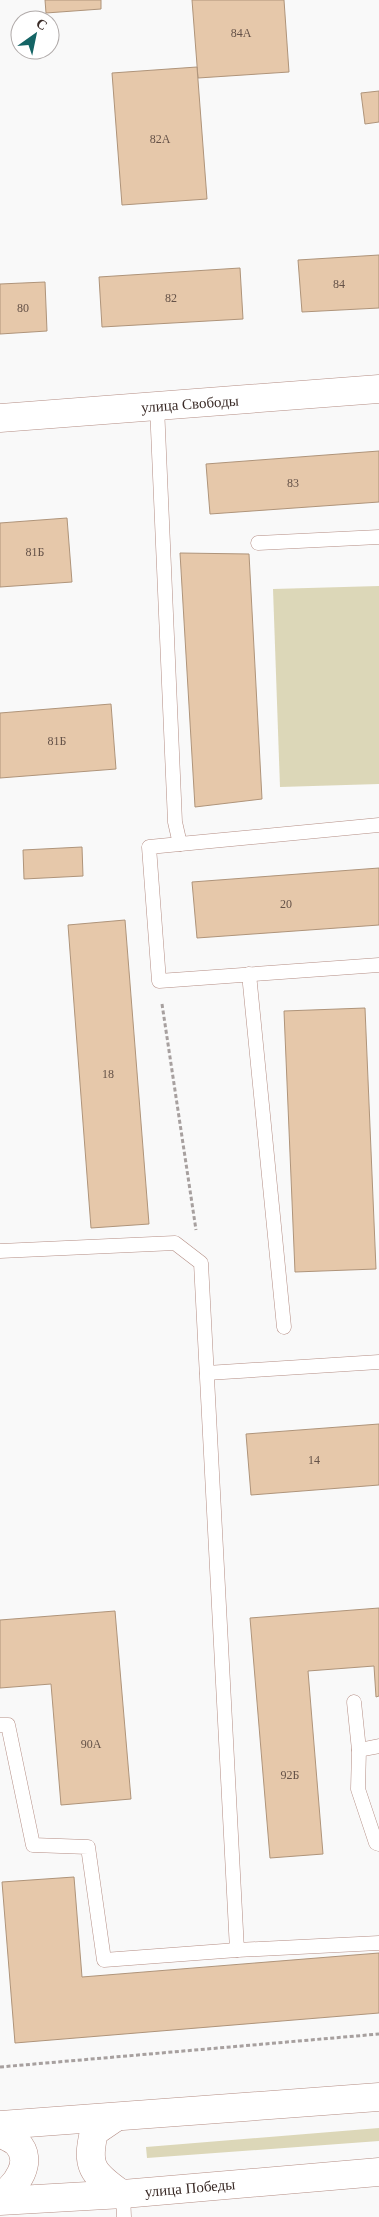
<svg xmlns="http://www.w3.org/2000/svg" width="379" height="2217" viewBox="0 0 379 2217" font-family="Georgia,serif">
	<rect width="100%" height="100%" fill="#f9f9f9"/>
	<g fill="#dcd7b8">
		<path d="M379,586V784L280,787L273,589Z"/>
		<path d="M379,2128V2141L147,2158L146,2147Z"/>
	</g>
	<g fill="#e6c8aa" stroke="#af947a">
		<path d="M45,0H101V9L46,13Z"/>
		<path d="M192,0H284L289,72L198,78Z"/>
		<path d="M197,67L207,199L122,205L112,73Z"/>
		<path d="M379,91V122L365,124L361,93Z"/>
		<path d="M379,255V308L302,312L298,260Z"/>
		<path d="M240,268L243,319L102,327L99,277Z"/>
		<path d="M45,282L47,331L0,334V284Z"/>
		<path d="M379,451V502L210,514L206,464Z"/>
		<path d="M67,518L72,582L0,587V523Z"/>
		<path d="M180,553L249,554L262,799L195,807Z"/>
		<path d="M111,704L116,769L0,778V713Z"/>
		<path d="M82,847L83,876L24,879L23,850Z"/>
		<path d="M379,868V925L197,938L192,882Z"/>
		<path d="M125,920L149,1224L91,1228L68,925Z"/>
		<path d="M365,1008L376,1269L295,1272L284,1011Z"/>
		<path d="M379,1424V1485L251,1495L246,1434Z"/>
		<path d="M379,1608V1696L376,1697L374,1666L308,1671L323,1854L270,1858L250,1618Z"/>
		<path d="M115,1611L131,1799L61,1805L51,1684L0,1688V1620Z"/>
		<path d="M74,1877L82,1977L379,1953V2013L15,2043L2,1882Z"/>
	</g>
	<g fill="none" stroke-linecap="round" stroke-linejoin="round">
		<g stroke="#b48d84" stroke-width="15">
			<g id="lane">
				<path d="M157,406L175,822L180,844L379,825"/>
				<path d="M258,543L379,537"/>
				<path d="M180,844L149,847L159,981L379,965"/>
				<path d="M249,974L284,1327"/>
				<path d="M0,1251L175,1243L201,1263L237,1950"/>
				<path d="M207,1373L379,1362"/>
				<path d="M354,1702L359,1750"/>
				<path d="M0,1725H8L33,1845L88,1847L104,1960L237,1950L379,1943"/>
				<path d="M379,1746L359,1750L358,1789L376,1843L379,1844"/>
				<path d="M123,2194L124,2217"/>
			</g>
		</g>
		<g stroke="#b48d84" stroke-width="29">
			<path id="secondary" d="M0,418L379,389"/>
		</g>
		<g stroke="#b48d84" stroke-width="29">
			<g id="primary">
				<path d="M116,2117L94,2132C86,2166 92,2173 120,2193"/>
				<path d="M0,2125L379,2097"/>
				<path d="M0,2133C5,2136 13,2139 17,2143C35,2161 16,2187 0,2196"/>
				<path d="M0,2201L123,2194L379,2172"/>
			</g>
		</g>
		<g stroke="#a7a09f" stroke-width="3" stroke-dasharray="4 2.5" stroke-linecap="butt">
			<path d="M162,1004L196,1230"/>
			<path d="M0,2067L379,2034"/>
		</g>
		<use href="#lane" stroke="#fff" stroke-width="14"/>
		<use href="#secondary" stroke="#fff" stroke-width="28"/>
		<use href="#primary" stroke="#fff" stroke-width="28"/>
	</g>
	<g text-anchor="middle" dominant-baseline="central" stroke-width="5" stroke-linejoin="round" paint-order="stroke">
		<g font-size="12" fill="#655248">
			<text x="241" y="33">84А</text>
			<text x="160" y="139">82А</text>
			<text x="339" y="284">84</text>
			<text x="171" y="298">82</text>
			<text x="23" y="308">80</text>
			<text x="293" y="483">83</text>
			<text x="35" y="552">81Б</text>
			<text x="57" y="741">81Б</text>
			<text x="286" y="904">20</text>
			<text x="108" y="1074">18</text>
			<text x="314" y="1460">14</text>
			<text x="91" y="1744">90А</text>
			<text x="290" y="1775">92Б</text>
		</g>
		<g font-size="15" fill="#3a2b27" stroke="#fff">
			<text transform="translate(190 404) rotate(-4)">улица Свободы</text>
			<text transform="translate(190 2188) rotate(-5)">улица Победы</text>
		</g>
	</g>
	<g transform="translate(35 35) rotate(33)"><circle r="24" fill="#ffffff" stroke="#b0aaa9"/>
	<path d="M0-4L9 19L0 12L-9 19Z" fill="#146465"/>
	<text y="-8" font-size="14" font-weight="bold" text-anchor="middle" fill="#3a2b27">С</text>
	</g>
</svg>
